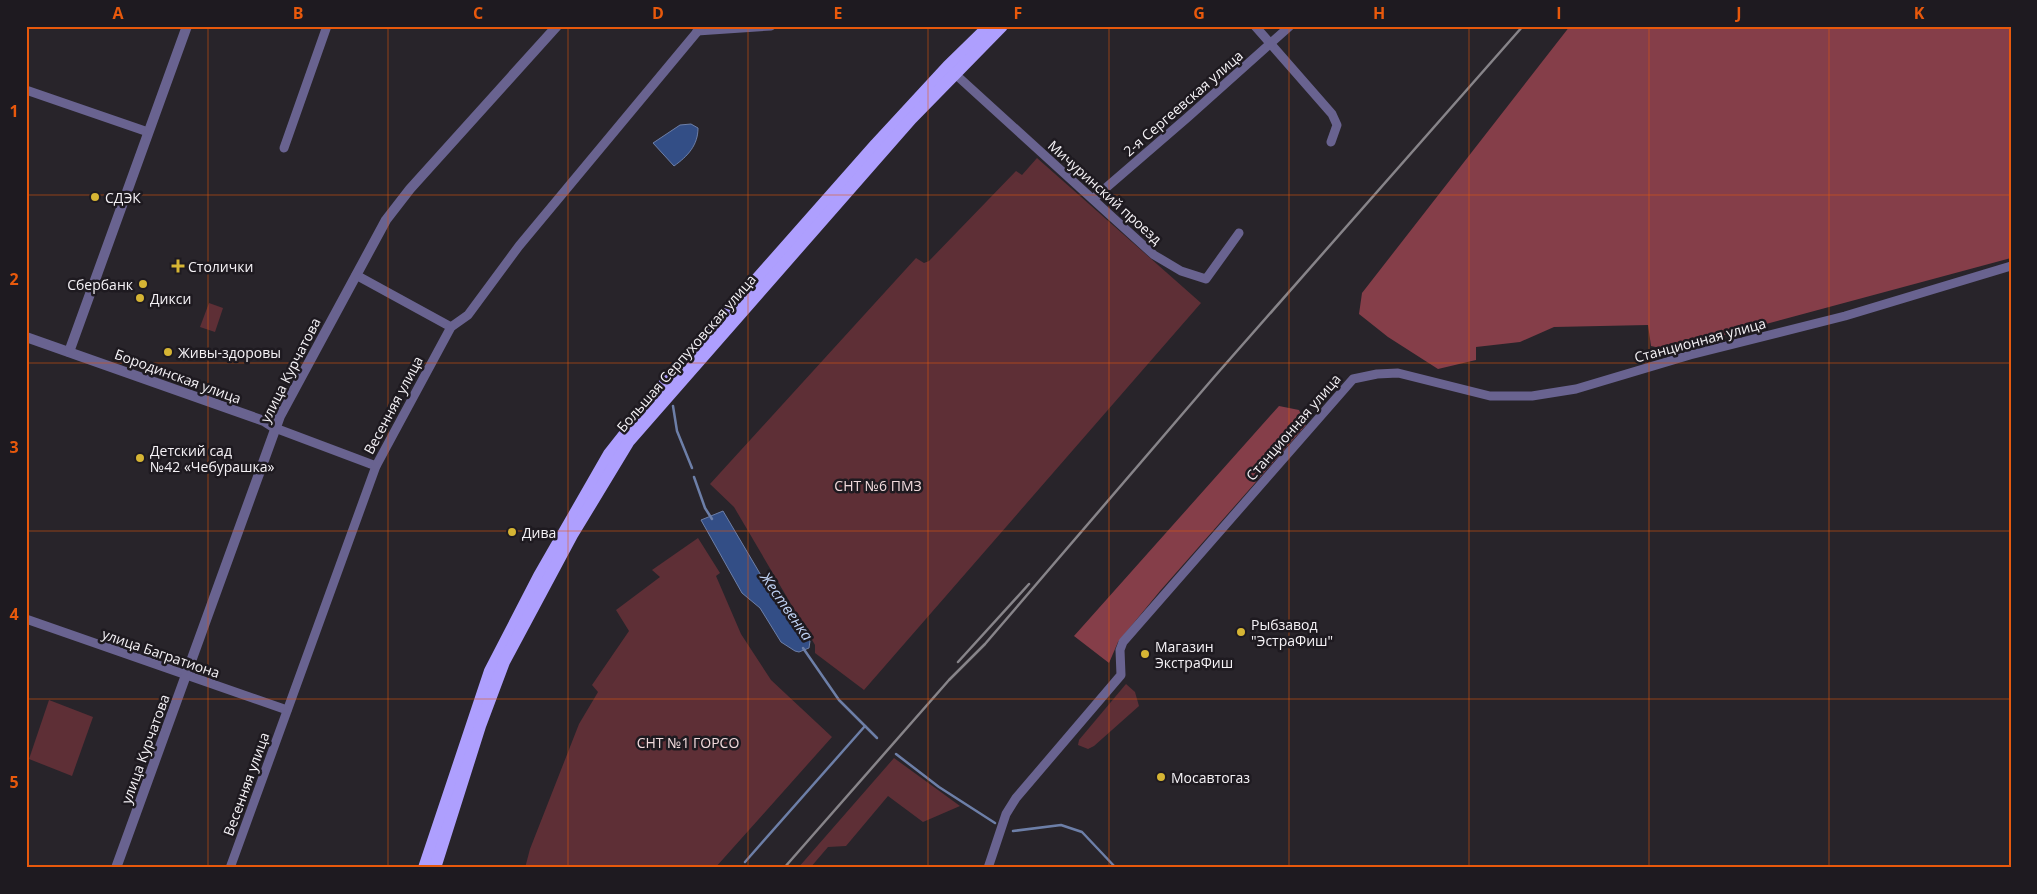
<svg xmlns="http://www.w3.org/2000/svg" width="2037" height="894" viewBox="0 0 2037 894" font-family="'Open Sans',sans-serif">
	<rect width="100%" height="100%" fill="#28242a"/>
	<g fill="#5e2f36">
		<path d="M1037,158L1201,303L864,690L815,653V645L734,507L710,484L916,258L924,263L929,261L1016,171L1022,175Z"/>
		<path d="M209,303L223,308L215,332L200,327Z"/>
		<path d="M698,538L720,573L716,576L741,634L771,680L832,737L715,868H525L530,849L579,724L598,692L592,685L629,631L616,610L660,577L652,570Z"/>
		<path d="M1126,684L1135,692L1139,706L1094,746L1088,749L1078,745L1079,740Z"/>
		<path d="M49,700L93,717L72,776L29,759Z"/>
		<path d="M894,758L960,806L923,822L888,796L846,846L828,847L810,868H798Z"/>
	</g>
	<g fill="#853e49">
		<path d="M1570,26H2011V258L1669,350L1651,346L1648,325L1554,327L1520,342L1476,347V360L1438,369L1388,337L1359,314L1362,293Z"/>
		<path d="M1279,406L1299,410L1306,425L1160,591L1118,642L1109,663L1074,636Z"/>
	</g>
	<g fill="#334e86" stroke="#6d7fa8">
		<path d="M691,124L698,128C698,145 688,156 674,166L653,143L680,125Z"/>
		<path d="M723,511L762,577L781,599L799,628L810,641L809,648L799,652L795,651L781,642L760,608L742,593L701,520Z"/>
	</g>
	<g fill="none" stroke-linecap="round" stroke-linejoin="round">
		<g stroke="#6d7fa8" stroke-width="2.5">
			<path d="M673,406L677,431L692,468"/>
			<path d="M694,477L705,508L712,519"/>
			<path d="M803,648L839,700L877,738"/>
			<path d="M896,754L939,787L995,823"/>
			<path d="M1013,831L1061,825L1082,832L1116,868"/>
			<path d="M745,862L865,726"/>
		</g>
		<g stroke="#696390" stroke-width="9">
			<path d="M1255,26L1332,114L1337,125L1331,142"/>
			<path d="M697,31L771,26"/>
			<path d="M954,73L1154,255L1181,271L1206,279L1239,233"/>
			<path d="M26,90L148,132"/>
			<path d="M284,148L327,26"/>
			<path d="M1093,199L1188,117L1290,26"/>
			<path d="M356,275L451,327"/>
			<path d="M275,428L376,466"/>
			<path d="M26,619L287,710"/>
			<path d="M230,868L376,466L451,327L468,315L519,246L702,26"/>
			<path d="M988,868L1006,814L1016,798L1121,675L1120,650L1123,642L1353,379L1377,374L1398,373L1490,396H1532L1576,389L1690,355L1845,316L2011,266"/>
		</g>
		<g stroke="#696390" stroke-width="10">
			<path d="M26,337L264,421L275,428"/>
			<path d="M69,352L187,26"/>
			<path d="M116,868L280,416L386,220L410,189L557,26"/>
		</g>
		<g stroke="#ae9ffe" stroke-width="12">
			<path d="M424,868L490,671L539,576L609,454L665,383L876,144L948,66L989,26"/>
			<path d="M435,868L480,726L504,662L572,535L629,441L911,119L1002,26"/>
		</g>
		<g stroke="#878489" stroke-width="2.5">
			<path d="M958,662L1029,584"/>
			<path d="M784,868L949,680L985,644L1215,376L1523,26"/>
		</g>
	</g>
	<path fill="none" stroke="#e8590c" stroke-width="1" stroke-opacity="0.55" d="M208,26V868M388,26V868M568,26V868M748,26V868M928,26V868M1109,26V868M1289,26V868M1469,26V868M1649,26V868M1829,26V868M26,195H2011M26,363H2011M26,531H2011M26,699H2011"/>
	<g fill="#d6b534" stroke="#1e1a20" stroke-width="2">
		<circle cx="95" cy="197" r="5"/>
		<path d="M175.5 258.5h5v5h5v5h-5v5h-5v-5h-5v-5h5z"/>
		<circle cx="143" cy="284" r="5"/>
		<circle cx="140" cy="298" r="5"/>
		<circle cx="168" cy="352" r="5"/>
		<circle cx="140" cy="458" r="5"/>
		<circle cx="512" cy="532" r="5"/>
		<circle cx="1241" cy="632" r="5"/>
		<circle cx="1145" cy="654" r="5"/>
		<circle cx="1161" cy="777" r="5"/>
	</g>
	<g text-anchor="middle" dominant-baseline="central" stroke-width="5" stroke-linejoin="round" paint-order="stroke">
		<g font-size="14" fill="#f5f2f6" stroke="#1e1a20">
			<text transform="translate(1183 103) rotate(-41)">2-я Сергеевская улица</text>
			<text transform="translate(1105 192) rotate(42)">Мичуринский проезд</text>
			<text transform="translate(1700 340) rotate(-15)">Станционная улица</text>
			<text transform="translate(686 353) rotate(-49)">Большая Серпуховская улица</text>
			<text transform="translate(290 370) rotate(-63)">улица Курчатова</text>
			<text transform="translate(178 376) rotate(20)">Бородинская улица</text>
			<text transform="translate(393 405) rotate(-62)">Весенняя улица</text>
			<text transform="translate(1293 427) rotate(-49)">Станционная улица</text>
			<text transform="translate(161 653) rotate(19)">улица Багратиона</text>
			<text transform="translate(145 749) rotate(-70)">улица Курчатова</text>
			<text transform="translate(246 784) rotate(-70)">Весенняя улица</text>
		</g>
		<g font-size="14" fill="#f5f2f6" stroke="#1e1a20" text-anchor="start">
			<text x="105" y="197">СДЭК</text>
			<text x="188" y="266">Столички</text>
			<text x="133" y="284" text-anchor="end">Сбербанк</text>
			<text x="150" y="298">Дикси</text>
			<text x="178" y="352">Живы-здоровы</text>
			<text x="150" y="450">Детский сад<tspan x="150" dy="16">№42 «Чебурашка»</tspan></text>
			<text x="522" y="532">Дива</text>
			<text x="1251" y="624">Рыбзавод<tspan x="1251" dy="16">"ЭстраФиш"</tspan></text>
			<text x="1155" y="646">Магазин<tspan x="1155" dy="16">ЭкстраФиш</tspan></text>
			<text x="1171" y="777">Мосавтогаз</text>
		</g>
		<g font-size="14" fill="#f2dbdd" stroke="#1e1a20">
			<text x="878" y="485">СНТ №6 ПМЗ</text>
			<text x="688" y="742">СНТ №1 ГОРСО</text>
		</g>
		<g font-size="15" font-style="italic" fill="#bfd1f3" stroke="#1e1a20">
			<text transform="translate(787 606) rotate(55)">Жественка</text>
		</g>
	</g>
	<rect width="2037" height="894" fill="none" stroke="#1e1a20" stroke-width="55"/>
	<rect x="28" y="28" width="1982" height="838" fill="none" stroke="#e8590c" stroke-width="2"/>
	<g font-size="16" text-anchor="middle" font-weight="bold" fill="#e8590c">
		<text x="118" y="19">A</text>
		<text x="298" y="19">B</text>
		<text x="478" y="19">C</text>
		<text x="658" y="19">D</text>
		<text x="838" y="19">E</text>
		<text x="1018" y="19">F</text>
		<text x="1199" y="19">G</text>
		<text x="1379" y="19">H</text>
		<text x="1559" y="19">I</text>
		<text x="1739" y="19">J</text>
		<text x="1919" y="19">K</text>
		<text x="14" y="117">1</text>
		<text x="14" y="285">2</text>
		<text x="14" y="453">3</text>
		<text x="14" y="620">4</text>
		<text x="14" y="788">5</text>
	</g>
</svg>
